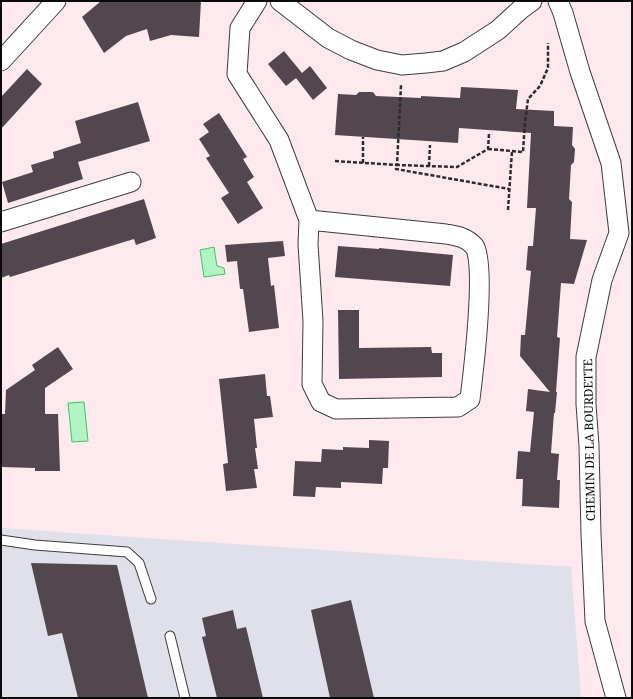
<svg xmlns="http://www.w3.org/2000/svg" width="633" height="699" viewBox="0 0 633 699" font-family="'Noto Serif',serif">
	<rect width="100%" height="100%" fill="#fee9ee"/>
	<path fill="#dfe0e9" d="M1,528L571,567L581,698H1Z"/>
	<g fill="#b0f3c5" stroke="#3bc66a">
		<path d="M214,247L217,266L224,268L225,274L204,277L200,250Z"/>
		<path d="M84,402L88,441L72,442L68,403Z"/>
	</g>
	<g fill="#53474f">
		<path d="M101,1H201L199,37L171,35L150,41L147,29L126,36L104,53L82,17Z"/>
		<path d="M284,51L302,73L310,66L327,88L313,100L296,78L301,74L286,86L268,64Z"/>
		<path d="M27,69L42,84L1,129V97Z"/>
		<path d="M461,87L518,90L516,109L554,111V126L573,127L572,145L575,149L574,162L571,165L569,199L572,202L570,239L587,240L574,284L561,283L557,337L560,338L556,392H557L555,413H554L551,453L559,454L557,480H560L559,508L522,506L523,479H516L518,451L530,452L534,412L526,411L528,389L550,392L520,356L521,335H525L531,271L526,270L528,246H533L536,208H527L531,133L459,128L458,143L335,135L338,94L356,95L359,92H373L376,96L421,98V96L460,98Z"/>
		<path d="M138,102L150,141L78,162L83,179L8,203L2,182L33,172L31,165L54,158L53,152L81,143L75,121Z"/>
		<path d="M219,113L247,157L243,159L254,177L247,182L263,208L238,224L221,198L229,193L206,158L210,156L199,139L209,132L203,124Z"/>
		<path d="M144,199L156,238L136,245L134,239L10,277L9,275L1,278V244Z"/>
		<path d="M283,241L285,256L268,258L271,286L274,285L279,328L249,332L243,289H240L237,261L227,262L225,245Z"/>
		<path d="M338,246L379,249V248L453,255L450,286L335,277Z"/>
		<path d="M338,310H359V348L431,347L432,353H442V377L339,379Z"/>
		<path d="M58,347L73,369L45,388V414H58L60,471H35V468L1,467V414H5L6,390L35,370L32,365Z"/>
		<path d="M265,374L267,396H270L273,417L254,419L257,448H255L258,469H254L257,488L226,491L223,464L228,463L219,379Z"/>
		<path d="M369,440L389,441L388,468H383L382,484L341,482V488L316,487L315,497L293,496L295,461L321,462L322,449L343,450V447L369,448Z"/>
		<path d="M31,563L117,565L148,698H78L62,633L48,636Z"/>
		<path d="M351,600L374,698H330L311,610Z"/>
		<path d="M233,610L237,629L246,627L263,698H217L202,637L206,636L202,618Z"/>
	</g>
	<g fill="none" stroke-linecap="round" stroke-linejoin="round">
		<g stroke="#3d3d3d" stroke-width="11">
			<g id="service">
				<path d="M1,540L35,545L127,552L139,563L151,599"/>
				<path d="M170,636L185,698"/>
			</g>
		</g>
		<g stroke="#3d3d3d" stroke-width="21">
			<g id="minor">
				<path d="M257,1L240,28L237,74L279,140L309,220L308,244L313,321L312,384L321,402L336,409L458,407L470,399C473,375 487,260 474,246C466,237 457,236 446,234L309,220"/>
				<path d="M280,1L328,38L351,50L377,60L402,65L426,63L443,61L464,52L498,30L521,9L532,1"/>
				<path d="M558,1L563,13L580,72L611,163L619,233L602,280L586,357V404L589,446L591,534L595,621L616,698"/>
				<path d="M1,61L56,1"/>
				<path d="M1,222L131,182"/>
			</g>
		</g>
		<g stroke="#2c2c2c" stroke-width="2.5" stroke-dasharray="4 2" stroke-linecap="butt">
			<path d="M489,134L488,149L457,167L397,165L396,169L509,189"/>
			<path d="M488,149L523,152L525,122L528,99L540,86L548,68V43"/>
			<path d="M335,161L397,165L401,85"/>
			<path d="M363,163V137"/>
			<path d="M429,166L430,145"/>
			<path d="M508,210L512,151"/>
		</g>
		<use href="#service" stroke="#fff" stroke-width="9"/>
		<use href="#minor" stroke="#fff" stroke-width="19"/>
	</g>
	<g text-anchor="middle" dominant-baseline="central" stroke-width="4" stroke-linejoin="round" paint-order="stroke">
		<g font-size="12" fill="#0a0a0a" stroke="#fff">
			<text transform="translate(589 440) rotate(-91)">CHEMIN DE LA BOURDETTE</text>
		</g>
	</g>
	<rect width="633" height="699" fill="none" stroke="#0a0a0a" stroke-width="4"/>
</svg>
